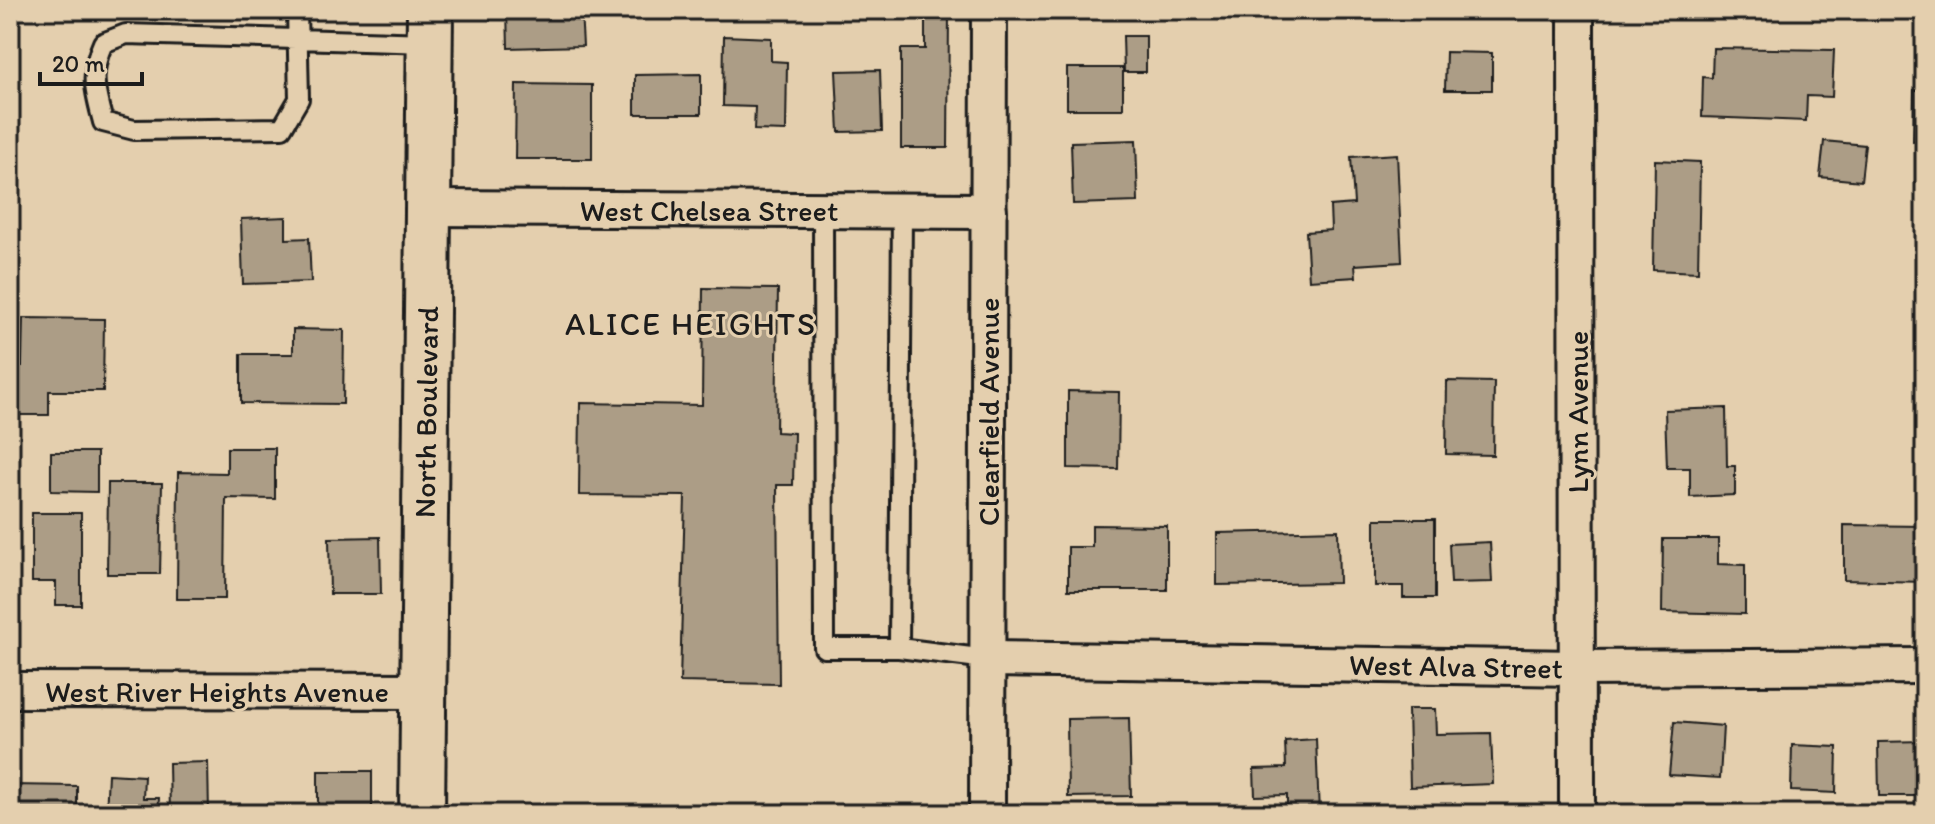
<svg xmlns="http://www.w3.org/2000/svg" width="1935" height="824" viewBox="0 0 1935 824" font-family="Itim,sans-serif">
	<rect width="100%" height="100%" fill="#e4cfae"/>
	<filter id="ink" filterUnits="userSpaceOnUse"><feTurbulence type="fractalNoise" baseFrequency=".0125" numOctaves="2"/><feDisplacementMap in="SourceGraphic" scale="16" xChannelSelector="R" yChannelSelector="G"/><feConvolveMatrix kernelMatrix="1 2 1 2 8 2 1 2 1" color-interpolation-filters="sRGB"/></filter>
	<g filter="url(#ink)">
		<g fill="#ac9d86" stroke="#1c1c1c" stroke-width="2">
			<path d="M10,10H25L10,31Z"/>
			<path d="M507,10H581L583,46L508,48Z"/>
			<path d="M925,10H949L948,148H901V49H925Z"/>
			<path d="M724,36L771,38V61L787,62L786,131L754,130L755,107L723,106Z"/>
			<path d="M1123,36H1146V72H1124Z"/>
			<path d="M1713,48L1834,50L1832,97L1807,96L1806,121L1702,117L1703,77L1712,78Z"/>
			<path d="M1446,52L1492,53V90H1445Z"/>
			<rect x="1067" y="68" width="56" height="41"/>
			<path d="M880,70L882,131L839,132L836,71Z"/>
			<path d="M701,74V114H635V75Z"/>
			<path d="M516,84L592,85V159H515Z"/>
			<path d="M1914,90H1925V141H1913Z"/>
			<path d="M1136,140L1138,202L1073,204L1071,142Z"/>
			<path d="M1824,141L1865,145L1861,181L1820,177Z"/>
			<path d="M1397,154L1402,262L1355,265L1356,277L1309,280L1306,232L1331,230L1330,206L1354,204L1351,157Z"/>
			<path d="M1655,160L1700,162L1698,272L1653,270Z"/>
			<path d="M286,217V239L309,238L311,282L243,284L241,219Z"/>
			<path d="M703,288L778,289L776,432L794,433L793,485H777L779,684L680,682L685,496L579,495L580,403L702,405Z"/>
			<path d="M23,318L104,319L103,391H49V415H10V366H22Z"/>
			<path d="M293,329L344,330L343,404L241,403V354H293Z"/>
			<path d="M1447,381L1494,382L1493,455L1446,454Z"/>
			<path d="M1068,391L1119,392L1118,469L1068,468Z"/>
			<path d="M1726,408L1727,466H1735V495L1690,497V468H1667L1665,410Z"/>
			<path d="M227,448H275V499L226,498L225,599H177L178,472L227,473Z"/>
			<path d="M51,452H97V492L51,491Z"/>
			<path d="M108,483H162L160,574H107Z"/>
			<path d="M32,513H81V605H56V582H32Z"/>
			<path d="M1375,519H1435V598H1403V586H1375Z"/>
			<path d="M1092,525L1167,526V590H1068V547H1092Z"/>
			<path d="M1844,525L1925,526V582L1844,580Z"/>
			<path d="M1338,530L1339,583L1217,585V533Z"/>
			<path d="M380,537L381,594H330L329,538Z"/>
			<path d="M1663,539H1718V564L1745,565V614L1662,612Z"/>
			<path d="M1490,542L1492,582L1451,583L1449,544Z"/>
			<path d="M1408,709H1435L1436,734L1491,733L1493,784L1410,787Z"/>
			<path d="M1129,718L1131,796L1068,797L1067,719Z"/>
			<path d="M1674,722L1723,726L1720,778L1669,775Z"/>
			<path d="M1316,739L1319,814H1287V795L1255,796L1254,769L1286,768L1285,741Z"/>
			<path d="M1925,741V796H1879L1878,742Z"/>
			<path d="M1792,745L1837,747L1836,793L1791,791Z"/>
			<path d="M208,762L209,814H170L169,763Z"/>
			<rect x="318" y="771" width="54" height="43"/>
			<path d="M108,774L144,776L143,798H159L158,814H106Z"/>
			<path d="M10,785L77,786V814H10Z"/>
			<path d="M1506,806V814H1425V807Z"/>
		</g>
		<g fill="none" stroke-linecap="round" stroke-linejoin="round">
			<g stroke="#1c1c1c" stroke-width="24">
				<g id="lane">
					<path d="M297,10L299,99L282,128L134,130L103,122C95,91 89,74 103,43L126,34L430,43"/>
					<path d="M823,210L824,648H899L902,210"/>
					<path d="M899,648L987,659"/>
				</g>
			</g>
			<g stroke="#1c1c1c" stroke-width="40">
				<g id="street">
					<path d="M1576,10L1577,814"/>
					<path d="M428,208L989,211"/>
					<path d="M987,659L1577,668L1925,666"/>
					<path d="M10,690L423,691"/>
					<path d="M987,814L989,10"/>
				</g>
			</g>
			<g stroke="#1c1c1c" stroke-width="50">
				<path id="secondary" d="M422,814L430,10"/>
			</g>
			<use href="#lane" stroke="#e4cfae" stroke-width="18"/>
			<use href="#street" stroke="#e4cfae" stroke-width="34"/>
			<use href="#secondary" stroke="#e4cfae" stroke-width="44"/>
		</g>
	</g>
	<g text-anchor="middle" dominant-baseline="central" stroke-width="6" stroke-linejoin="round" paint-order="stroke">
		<g font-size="30" fill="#1c1c1c" stroke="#e4cfae">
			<text x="709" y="210">West Chelsea Street</text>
			<text transform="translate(426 412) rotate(-89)">North Boulevard</text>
			<text transform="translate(988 412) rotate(-90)">Clearfield Avenue</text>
			<text transform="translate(1577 412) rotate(-90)">Lynn Avenue</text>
			<text transform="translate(1456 666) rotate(1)">West Alva Street</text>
			<text x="217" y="691">West River Heights Avenue</text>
		</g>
		<g font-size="32" letter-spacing="2" fill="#1c1c1c" stroke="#e4cfae">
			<text x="691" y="324">ALICE HEIGHTS</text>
		</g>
	</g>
	<rect width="1935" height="824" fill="none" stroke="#e4cfae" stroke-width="40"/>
	<rect x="20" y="20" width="1895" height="784" fill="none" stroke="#1c1c1c" stroke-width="3" filter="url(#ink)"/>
	<path d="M40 72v12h102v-12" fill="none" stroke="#1c1c1c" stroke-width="4"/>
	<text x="52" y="72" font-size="24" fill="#1c1c1c" stroke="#e4cfae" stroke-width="6" paint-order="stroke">20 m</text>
</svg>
